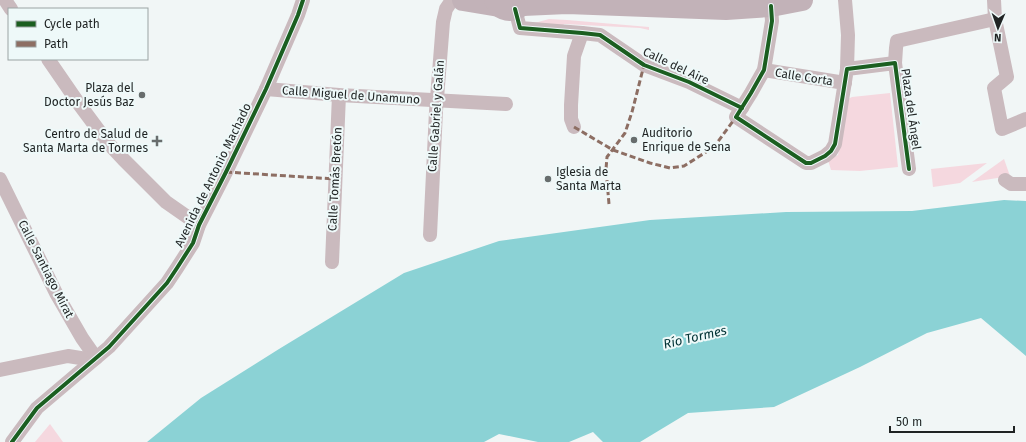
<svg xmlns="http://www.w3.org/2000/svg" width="1026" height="442" viewBox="0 0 1026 442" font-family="'Fira Sans',sans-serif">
	<rect width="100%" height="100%" fill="#f1f6f6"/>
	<g fill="#f5d8df">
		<path d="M549,19L567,20L649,27V30L640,28L564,24L563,26L531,24Z"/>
		<path d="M890,93L898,167L860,171L831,170L828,160L838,155L848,99L852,97Z"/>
		<path d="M1004,159L1010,176L972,182Z"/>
		<path d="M987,163L960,183L933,187L931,169Z"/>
		<path d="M50,424L63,442H35Z"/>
	</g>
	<path fill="#8bd2d5" d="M1004,200L1026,201V356L981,318L927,333L860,367L774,407L688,413L640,442H603L593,432L569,442H538L499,434L484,442H147L201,398L279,349L404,273L499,241L650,220L786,212L912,211Z"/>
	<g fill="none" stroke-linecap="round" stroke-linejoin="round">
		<g stroke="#cababe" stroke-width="14">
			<path d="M5,0L11,9"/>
			<path d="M845,0L848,35L847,69"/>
			<path d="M994,0L995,19L1007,77L994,88L1002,129L1026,119"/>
			<path d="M771,6L772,21L764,70L751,93L736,117L806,163H811L825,156L831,151L835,144L847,69L895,63L909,169"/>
			<path d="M515,9L520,28L582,33L600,35L644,65L689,82L742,108"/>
			<path d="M48,59L79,104L108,143L123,159L166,202L199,225"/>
			<path d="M895,63L896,48L897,41L995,19"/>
			<path d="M764,70L845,83"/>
			<path d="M266,89L339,95L506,104"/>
			<path d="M574,127L571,119V105L574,56L582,33"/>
			<path d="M0,179L56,293L82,338L96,358"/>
			<path d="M1005,180L1011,184H1026"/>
			<path d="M430,235L436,111L443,22L446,9L452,0"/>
			<path d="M332,262L339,95"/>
			<path d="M0,370L68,356L93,360"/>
			<path d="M12,442L37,408L109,347L167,283L177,268L193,243L199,225L226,172L266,89L298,15L303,0"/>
		</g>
		<g stroke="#c2b2b8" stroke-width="22">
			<path d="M463,0L499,6"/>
			<path d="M495,0C496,0 499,5 499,6C509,14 520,9 526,0"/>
			<path d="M523,5L567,3L726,9L771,6L802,0"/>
		</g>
		<g stroke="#8d6e63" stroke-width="3" stroke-dasharray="6 3" stroke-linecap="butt">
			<path d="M574,127L613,150L650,163L670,168L684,166L714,147L736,117"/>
			<path d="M226,172L335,179"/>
			<path d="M609,204L606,169L607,157L625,133L632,112L644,65"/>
		</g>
		<g stroke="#eef9f9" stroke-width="6">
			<g id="cycleway">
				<path d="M771,6L772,21L764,70L751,93L736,117L806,163H811L825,156L831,151L835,144L847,69L895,63L909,169"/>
				<path d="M515,9L520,28L582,33L600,35L644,65L689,82L742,108"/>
				<path d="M12,442L37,408L109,347L167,283L177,268L193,243L199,225L226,172L266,89L298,15L303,0"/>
			</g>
		</g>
		<use href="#cycleway" stroke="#1b5e20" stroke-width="4"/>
	</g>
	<g fill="#686d6d" stroke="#eef9f9" stroke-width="1.5">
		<circle cx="142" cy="95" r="4"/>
		<circle cx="634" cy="140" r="4"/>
		<path d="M155 135h4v4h4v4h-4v4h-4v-4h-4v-4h4z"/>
		<circle cx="548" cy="179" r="4"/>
	</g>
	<g text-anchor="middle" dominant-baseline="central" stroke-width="4" stroke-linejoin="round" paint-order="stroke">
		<g font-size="12" fill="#1f2323" stroke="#eef9f9">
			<text transform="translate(676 66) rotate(25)">Calle del Aire</text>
			<text transform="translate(804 77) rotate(9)">Calle Corta</text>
			<text transform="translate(351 95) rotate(4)">Calle Miguel de Unamuno</text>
			<text transform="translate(911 109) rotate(82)">Plaza del Ángel</text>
			<text transform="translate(436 116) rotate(-86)">Calle Gabriel y Galán</text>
			<text transform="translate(213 175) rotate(-64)">Avenida de Antonio Machado</text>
			<text transform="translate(335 179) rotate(-87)">Calle Tomás Bretón</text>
			<text transform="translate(46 269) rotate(63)">Calle Santiago Mirat</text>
		</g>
		<g font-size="12" fill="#1f2323" stroke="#eef9f9" text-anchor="end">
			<text x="134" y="88">Plaza del<tspan x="134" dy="14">Doctor Jesús Baz</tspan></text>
			<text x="642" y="133" text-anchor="start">Auditorio<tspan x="642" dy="14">Enrique de Sena</tspan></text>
			<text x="148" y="134">Centro de Salud de<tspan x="148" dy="14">Santa Marta de Tormes</tspan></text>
			<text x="556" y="172" text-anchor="start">Iglesia de<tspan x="556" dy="14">Santa Marta</tspan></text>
		</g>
		<g font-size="13" font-style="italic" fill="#003234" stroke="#eef9f9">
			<text transform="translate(695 337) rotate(-13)">Río Tormes</text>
		</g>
	</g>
	<rect x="8" y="8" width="140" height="52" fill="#eef9f9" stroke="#9ba3a3"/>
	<rect x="16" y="21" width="20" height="6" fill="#1b5e20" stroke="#9ba3a3"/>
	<text x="44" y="28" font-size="12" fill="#1f2323">Cycle path</text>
	<rect x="16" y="41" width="20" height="6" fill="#8d6e63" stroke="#9ba3a3"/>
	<text x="44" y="48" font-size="12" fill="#1f2323">Path</text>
	<g transform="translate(998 28) rotate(182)" stroke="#eef9f9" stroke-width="3" paint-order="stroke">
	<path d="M0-3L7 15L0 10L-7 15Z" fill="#1f2323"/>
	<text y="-6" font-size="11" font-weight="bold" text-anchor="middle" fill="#1f2323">N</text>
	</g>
	<path d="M890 426v6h124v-6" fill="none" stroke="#1f2323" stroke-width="2"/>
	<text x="896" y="426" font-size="12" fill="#1f2323" stroke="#eef9f9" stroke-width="3" paint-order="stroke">50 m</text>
</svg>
